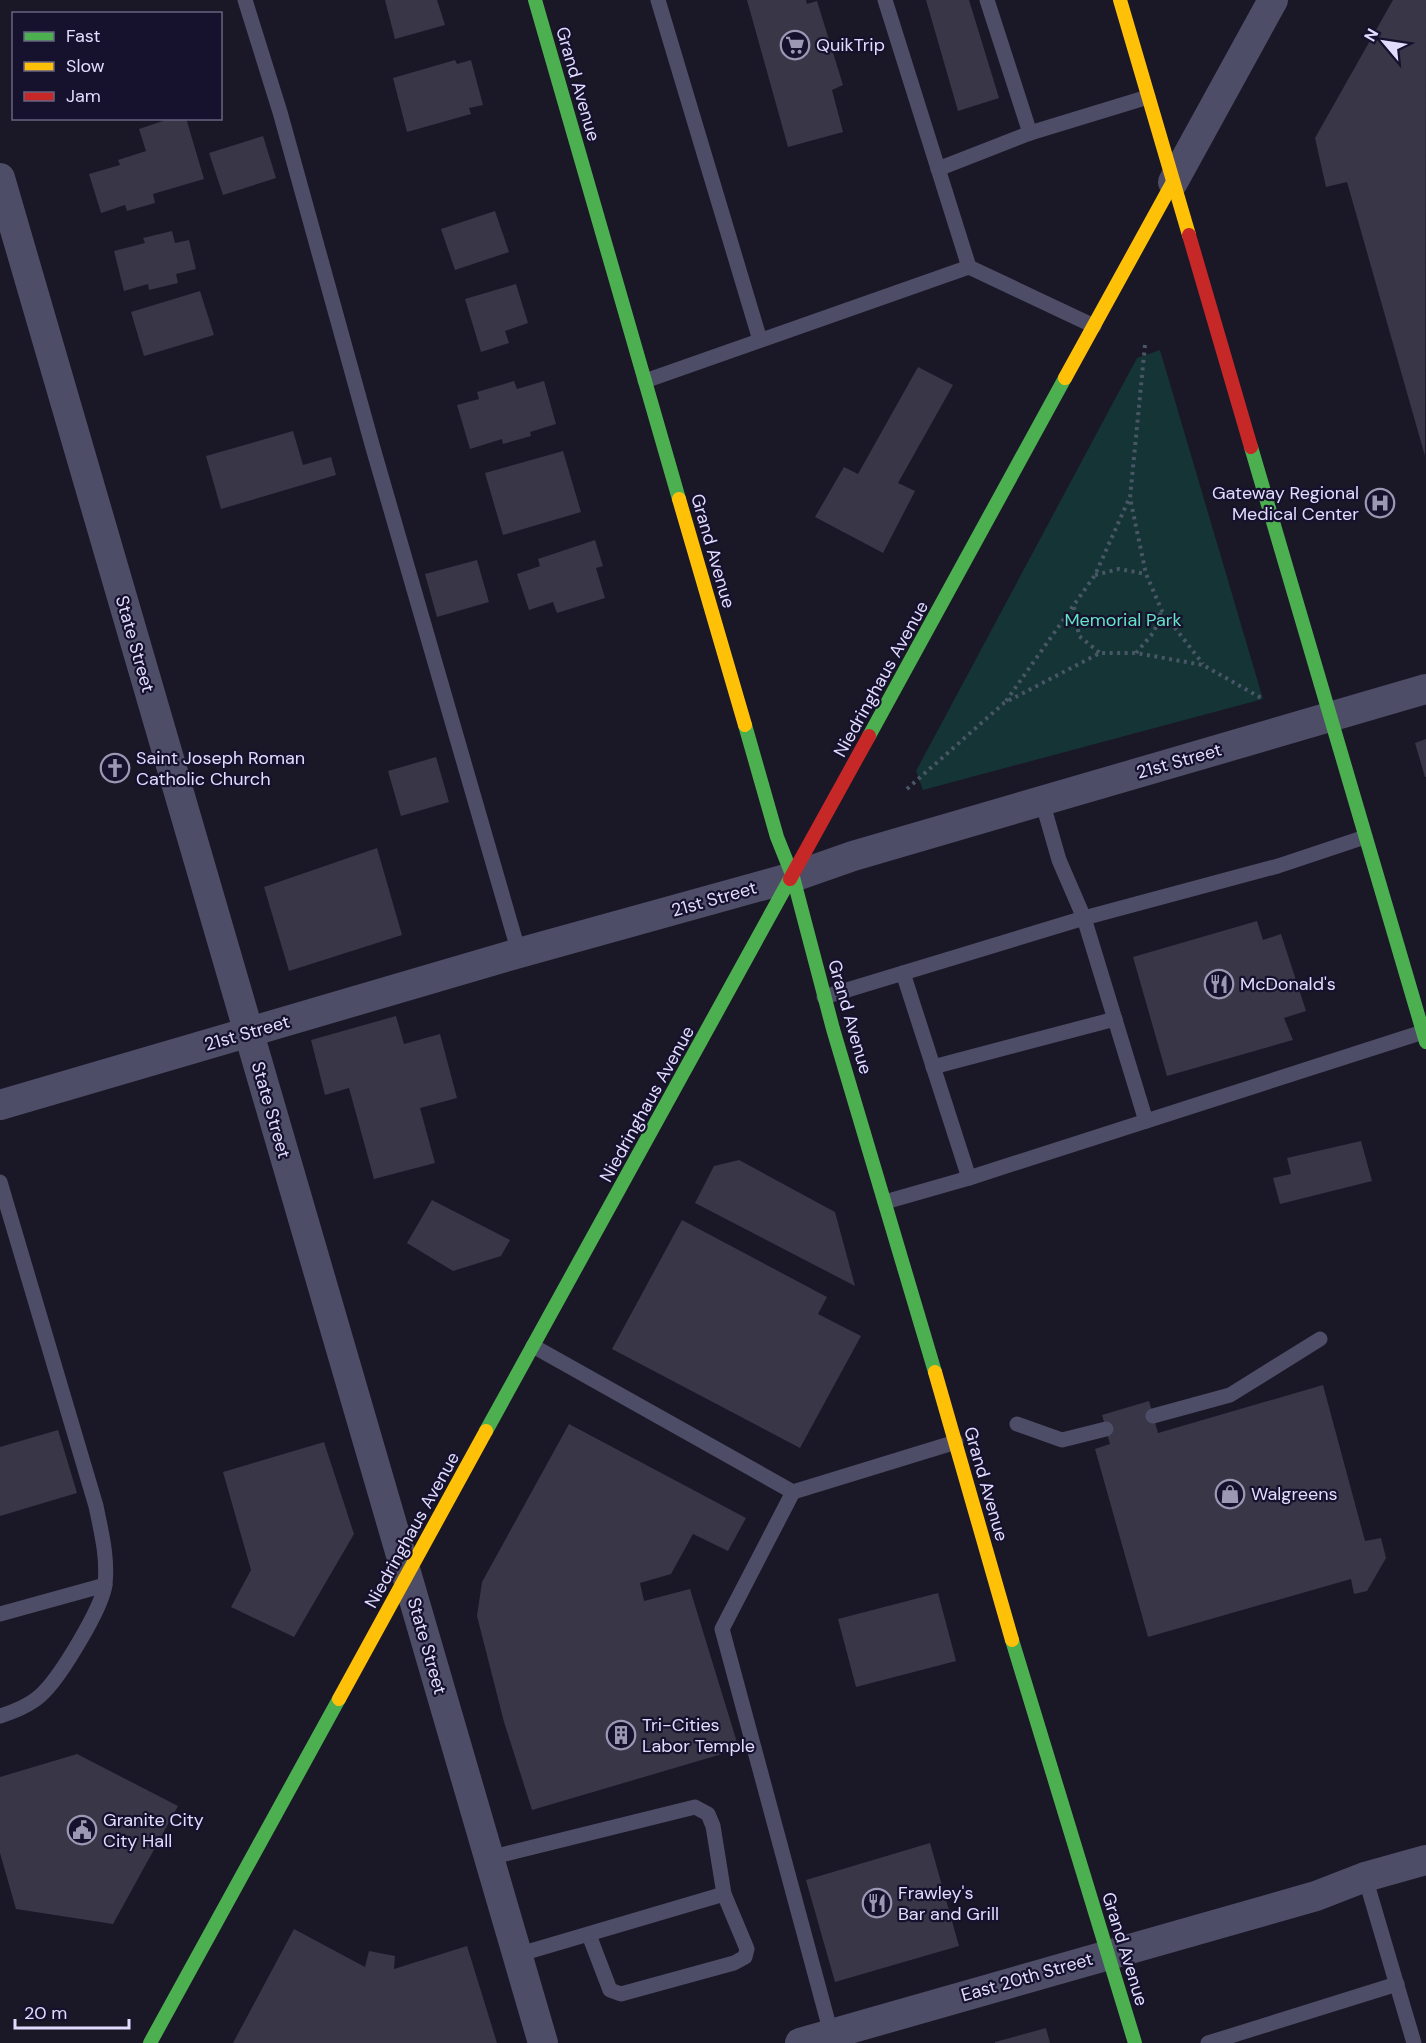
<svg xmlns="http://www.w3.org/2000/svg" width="1426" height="2043" viewBox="0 0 1426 2043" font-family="'DM Sans',sans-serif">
	<rect width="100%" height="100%" fill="#1a1727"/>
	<path fill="#153435" d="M1160,350L1263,699L923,790L916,771L1137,358Z"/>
	<g fill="#393648">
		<path d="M385,0H437L445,25L395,39Z"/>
		<path d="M747,0H806L807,4L817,1L843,85L832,90L843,132L788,147Z"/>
		<path d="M926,0H969L999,98L958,111Z"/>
		<path d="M1393,0H1426L1425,456L1347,182L1326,187L1315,138Z"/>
		<path d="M455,60L457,64L471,60L483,105L469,108L471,114L407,132L393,78Z"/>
		<path d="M172,118H186L204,179L153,194L155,203L127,211L125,205L101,213L89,174L120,165L118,160L146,151L139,129Z"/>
		<path d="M263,136L276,178L223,195L209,153Z"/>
		<path d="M495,211L509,252L455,270L441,229Z"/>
		<path d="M172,231L175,243L189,240L196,269L176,274L178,283L149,290L148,284L124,291L114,251L145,243L143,238Z"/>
		<path d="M516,284L528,323L505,331L509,343L481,352L465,299Z"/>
		<path d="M200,291L214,335L144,356L131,312Z"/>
		<path d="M918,367L953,385L898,483L915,491L883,553L815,517L844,467L858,474Z"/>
		<path d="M514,381L517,389L544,381L556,424L530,432L531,436L503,444L502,439L470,449L457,405L479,399L477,392Z"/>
		<path d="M293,431L303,465L331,457L336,475L221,509L206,456Z"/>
		<path d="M563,451L581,512L503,535L485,473Z"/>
		<path d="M595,540L603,566L596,568L605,598L557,613L553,602L529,610L517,574L540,566L538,559Z"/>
		<path d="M477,560L489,602L437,617L425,574Z"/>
		<path d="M1426,739V777H1425L1415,743Z"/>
		<path d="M436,757L449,802L401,816L388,771Z"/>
		<path d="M377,848L402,935L289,971L264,887Z"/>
		<path d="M1257,921L1263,940L1281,934L1306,1011L1284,1018L1293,1040L1167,1076L1133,957Z"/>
		<path d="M396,1016L404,1044L440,1034L457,1098L420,1108L435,1163L374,1179L349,1088L325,1095L311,1040Z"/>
		<path d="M1361,1141L1372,1181L1280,1204L1273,1178L1291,1174L1287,1158Z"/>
		<path d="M739,1160L835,1212L855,1286L695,1203L714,1166Z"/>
		<path d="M432,1200L510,1240L501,1256L453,1271L407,1243Z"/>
		<path d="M682,1220L827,1297L818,1314L861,1336L800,1448L612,1349Z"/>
		<path d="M1323,1385L1365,1541L1381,1538L1386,1558L1367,1591L1354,1594L1351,1579L1148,1637L1095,1449L1110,1444L1102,1415L1149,1401L1158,1433Z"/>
		<path d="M569,1424L746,1518L728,1551L693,1534L671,1574L640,1583L644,1601L690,1589L739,1749L532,1810L504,1722L477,1616L482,1582Z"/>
		<path d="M58,1430L77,1493L0,1516V1447Z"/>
		<path d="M324,1442L354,1534L294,1637L231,1607L251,1570L223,1472Z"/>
		<path d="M938,1593L956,1661L856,1687L838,1619Z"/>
		<path d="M77,1754L178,1806L113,1924L16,1909L0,1853V1777Z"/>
		<path d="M930,1843L959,1946L835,1982L806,1880Z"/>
		<path d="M294,1929L365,1967L369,1951L395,1956L394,1969L467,1946L497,2043H233Z"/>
		<path d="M1046,2028L1050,2043H995V2042Z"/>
	</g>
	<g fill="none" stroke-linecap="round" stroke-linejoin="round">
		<g stroke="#485666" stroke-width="4" stroke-dasharray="3 4.5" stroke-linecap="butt">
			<path d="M1145,345L1130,498L1146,574L1162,611L1203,664"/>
			<path d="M1095,575L1119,569L1146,574"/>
			<path d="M1074,607L1079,636L1100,653"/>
			<path d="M1136,653L1154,632L1161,612"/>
			<path d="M1006,701L1095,575L1129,499"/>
			<path d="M907,789L1004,703L1100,653H1136L1203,665L1263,699"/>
		</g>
		<g stroke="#4e4d67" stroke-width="15">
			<path d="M245,0L280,112L373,448L519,953"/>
			<path d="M658,0L760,340"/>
			<path d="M885,0L969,267"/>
			<path d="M987,0L1030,133"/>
			<path d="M938,169L1030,133L1148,97"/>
			<path d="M645,381L969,267L1094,326"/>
			<path d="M1042,801L1059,860L1084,918L1146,1121"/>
			<path d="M903,973L969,1178"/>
			<path d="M824,997L1084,918L1278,866L1365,837"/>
			<path d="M933,1067L1115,1019"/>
			<path d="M0,1182L96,1506C101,1531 108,1557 105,1584C103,1607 61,1675 44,1692C33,1704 16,1711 0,1716"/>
			<path d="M885,1202L969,1178L1423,1032"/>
			<path d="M533,1346L793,1492"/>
			<path d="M1153,1416L1230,1395L1320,1339"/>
			<path d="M1017,1424L1062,1440L1106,1429"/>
			<path d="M0,1614L105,1585"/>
			<path d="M489,1858L695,1807L708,1814L713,1826L724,1894L747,1949L745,1957L734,1963L621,1994L610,1990L589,1935"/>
			<path d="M1365,1877L1414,2043"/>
			<path d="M517,1955L724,1894"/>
			<path d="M832,2037L722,1629L793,1492L956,1442"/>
			<path d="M1208,2043L1397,1984"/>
		</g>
		<g stroke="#4e4d67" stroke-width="30">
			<path d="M0,178L543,2043"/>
			<path d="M1173,182L1273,0"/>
			<path d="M0,1105L519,953L793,877L853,856L1426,689"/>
			<path d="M800,2043L1316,1896L1365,1877L1426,1860"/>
		</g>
		<g stroke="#4caf50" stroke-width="14">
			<path d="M535,0L679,499"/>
			<path d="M1251,447L1426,1042"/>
			<path d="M745,725L777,837L793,877L833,1029L935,1372"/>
			<path d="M869,736L1065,378"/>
			<path d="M486,1431L790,879"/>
			<path d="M1012,1640L1135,2043"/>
			<path d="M150,2043L339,1699"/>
		</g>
		<g stroke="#ffc107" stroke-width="14">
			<path d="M1120,0L1189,235"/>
			<path d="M1065,378L1173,182"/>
			<path d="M679,499L745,725"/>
			<path d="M935,1372L1012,1640"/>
			<path d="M339,1699L486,1431"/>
		</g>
		<g stroke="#c62828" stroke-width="14">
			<path d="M1189,235L1251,447"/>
			<path d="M790,879L869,736"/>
		</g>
	</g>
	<defs>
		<g id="supermarket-ring" transform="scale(1.5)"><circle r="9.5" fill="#16112d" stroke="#9c98b3" stroke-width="1.5"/><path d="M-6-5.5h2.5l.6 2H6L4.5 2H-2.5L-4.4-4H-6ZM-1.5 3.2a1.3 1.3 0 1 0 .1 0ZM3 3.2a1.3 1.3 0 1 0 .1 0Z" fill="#9c98b3"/></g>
		<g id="hospital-ring" transform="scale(1.5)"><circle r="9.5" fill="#16112d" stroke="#9c98b3" stroke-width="1.5"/><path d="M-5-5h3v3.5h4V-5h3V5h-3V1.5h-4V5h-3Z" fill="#9c98b3"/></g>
		<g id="church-ring" transform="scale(1.5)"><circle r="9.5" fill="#16112d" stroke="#9c98b3" stroke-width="1.5"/><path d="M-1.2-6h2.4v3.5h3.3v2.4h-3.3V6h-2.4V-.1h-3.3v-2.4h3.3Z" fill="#9c98b3"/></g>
		<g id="restaurant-ring" transform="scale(1.5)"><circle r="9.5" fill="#16112d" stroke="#9c98b3" stroke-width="1.5"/><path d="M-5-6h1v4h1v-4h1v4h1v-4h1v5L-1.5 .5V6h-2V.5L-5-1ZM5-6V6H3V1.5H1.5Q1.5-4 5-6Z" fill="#9c98b3"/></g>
		<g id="shop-ring" transform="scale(1.5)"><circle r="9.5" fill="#16112d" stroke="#9c98b3" stroke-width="1.5"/><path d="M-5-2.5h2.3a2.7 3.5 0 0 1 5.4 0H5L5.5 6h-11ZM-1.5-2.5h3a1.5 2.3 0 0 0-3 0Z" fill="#9c98b3"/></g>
		<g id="building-ring" transform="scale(1.5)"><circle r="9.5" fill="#16112d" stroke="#9c98b3" stroke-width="1.5"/><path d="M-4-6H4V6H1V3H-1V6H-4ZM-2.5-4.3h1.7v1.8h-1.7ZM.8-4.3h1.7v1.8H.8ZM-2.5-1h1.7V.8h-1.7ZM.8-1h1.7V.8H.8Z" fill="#9c98b3"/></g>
		<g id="civic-ring" transform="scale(1.5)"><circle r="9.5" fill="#16112d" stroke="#9c98b3" stroke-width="1.5"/><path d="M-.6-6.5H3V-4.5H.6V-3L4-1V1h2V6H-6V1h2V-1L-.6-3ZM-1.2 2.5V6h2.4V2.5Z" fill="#9c98b3"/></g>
	</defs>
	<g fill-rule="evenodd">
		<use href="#supermarket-ring" x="795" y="45"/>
		<use href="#hospital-ring" x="1380" y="503"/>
		<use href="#church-ring" x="115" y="768"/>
		<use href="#restaurant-ring" x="1219" y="984"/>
		<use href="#shop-ring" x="1230" y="1494"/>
		<use href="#building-ring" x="621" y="1735"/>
		<use href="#civic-ring" x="82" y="1830"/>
		<use href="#restaurant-ring" x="877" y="1903"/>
	</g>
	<g text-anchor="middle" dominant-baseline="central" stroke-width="4.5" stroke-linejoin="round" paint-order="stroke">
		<g font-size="18" fill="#e2ddff" stroke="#16112d" text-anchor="start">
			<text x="816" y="45">QuikTrip</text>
			<text x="1359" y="493" text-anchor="end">Gateway Regional<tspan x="1359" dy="21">Medical Center</tspan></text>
			<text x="136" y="758">Saint Joseph Roman<tspan x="136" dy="21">Catholic Church</tspan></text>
			<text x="1240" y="984">McDonald's</text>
			<text x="1251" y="1494">Walgreens</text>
			<text x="642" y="1725">Tri-Cities<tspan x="642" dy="21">Labor Temple</tspan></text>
			<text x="103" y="1820">Granite City<tspan x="103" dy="21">City Hall</tspan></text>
			<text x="898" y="1893">Frawley's<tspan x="898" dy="21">Bar and Grill</tspan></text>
		</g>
		<g font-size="18" fill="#e2ddff" stroke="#16112d">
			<text transform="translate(578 84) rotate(74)">Grand Avenue</text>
			<text transform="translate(713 551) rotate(74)">Grand Avenue</text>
			<text transform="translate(135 644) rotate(74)">State Street</text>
			<text transform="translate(881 679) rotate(-61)">Niedringhaus Avenue</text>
			<text transform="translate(1179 761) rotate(-16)">21st Street</text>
			<text transform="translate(714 899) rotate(-16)">21st Street</text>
			<text transform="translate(850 1017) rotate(74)">Grand Avenue</text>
			<text transform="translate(247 1033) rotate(-16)">21st Street</text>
			<text transform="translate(647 1104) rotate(-61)">Niedringhaus Avenue</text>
			<text transform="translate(271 1110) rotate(74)">State Street</text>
			<text transform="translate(986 1484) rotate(74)">Grand Avenue</text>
			<text transform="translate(412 1530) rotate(-61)">Niedringhaus Avenue</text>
			<text transform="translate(427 1646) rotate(74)">State Street</text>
			<text transform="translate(1125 1949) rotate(73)">Grand Avenue</text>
			<text transform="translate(1027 1977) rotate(-16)">East 20th Street</text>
		</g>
		<g font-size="18" fill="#64e4c6" stroke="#16112d">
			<text x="1123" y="620">Memorial Park</text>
		</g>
	</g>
	<rect x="12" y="12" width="210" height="108" fill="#16112d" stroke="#686381" stroke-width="1.5"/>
	<rect x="24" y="32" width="30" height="9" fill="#4caf50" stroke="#686381" stroke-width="1.5"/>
	<text x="66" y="42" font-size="18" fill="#e2ddff">Fast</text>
	<rect x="24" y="62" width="30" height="9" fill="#ffc107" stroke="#686381" stroke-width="1.5"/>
	<text x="66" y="72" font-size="18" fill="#e2ddff">Slow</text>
	<rect x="24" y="92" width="30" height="9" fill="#c62828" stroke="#686381" stroke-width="1.5"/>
	<text x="66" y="102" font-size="18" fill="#e2ddff">Jam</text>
	<g transform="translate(1384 42) rotate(299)" stroke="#16112d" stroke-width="4.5" paint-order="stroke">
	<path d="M0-4.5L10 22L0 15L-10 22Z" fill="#e2ddff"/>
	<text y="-9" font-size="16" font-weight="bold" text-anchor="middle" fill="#e2ddff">N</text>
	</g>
	<path d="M15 2019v9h114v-9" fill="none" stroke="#e2ddff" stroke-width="3"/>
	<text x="24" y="2019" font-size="18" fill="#e2ddff" stroke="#16112d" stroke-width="4.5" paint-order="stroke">20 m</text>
</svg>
